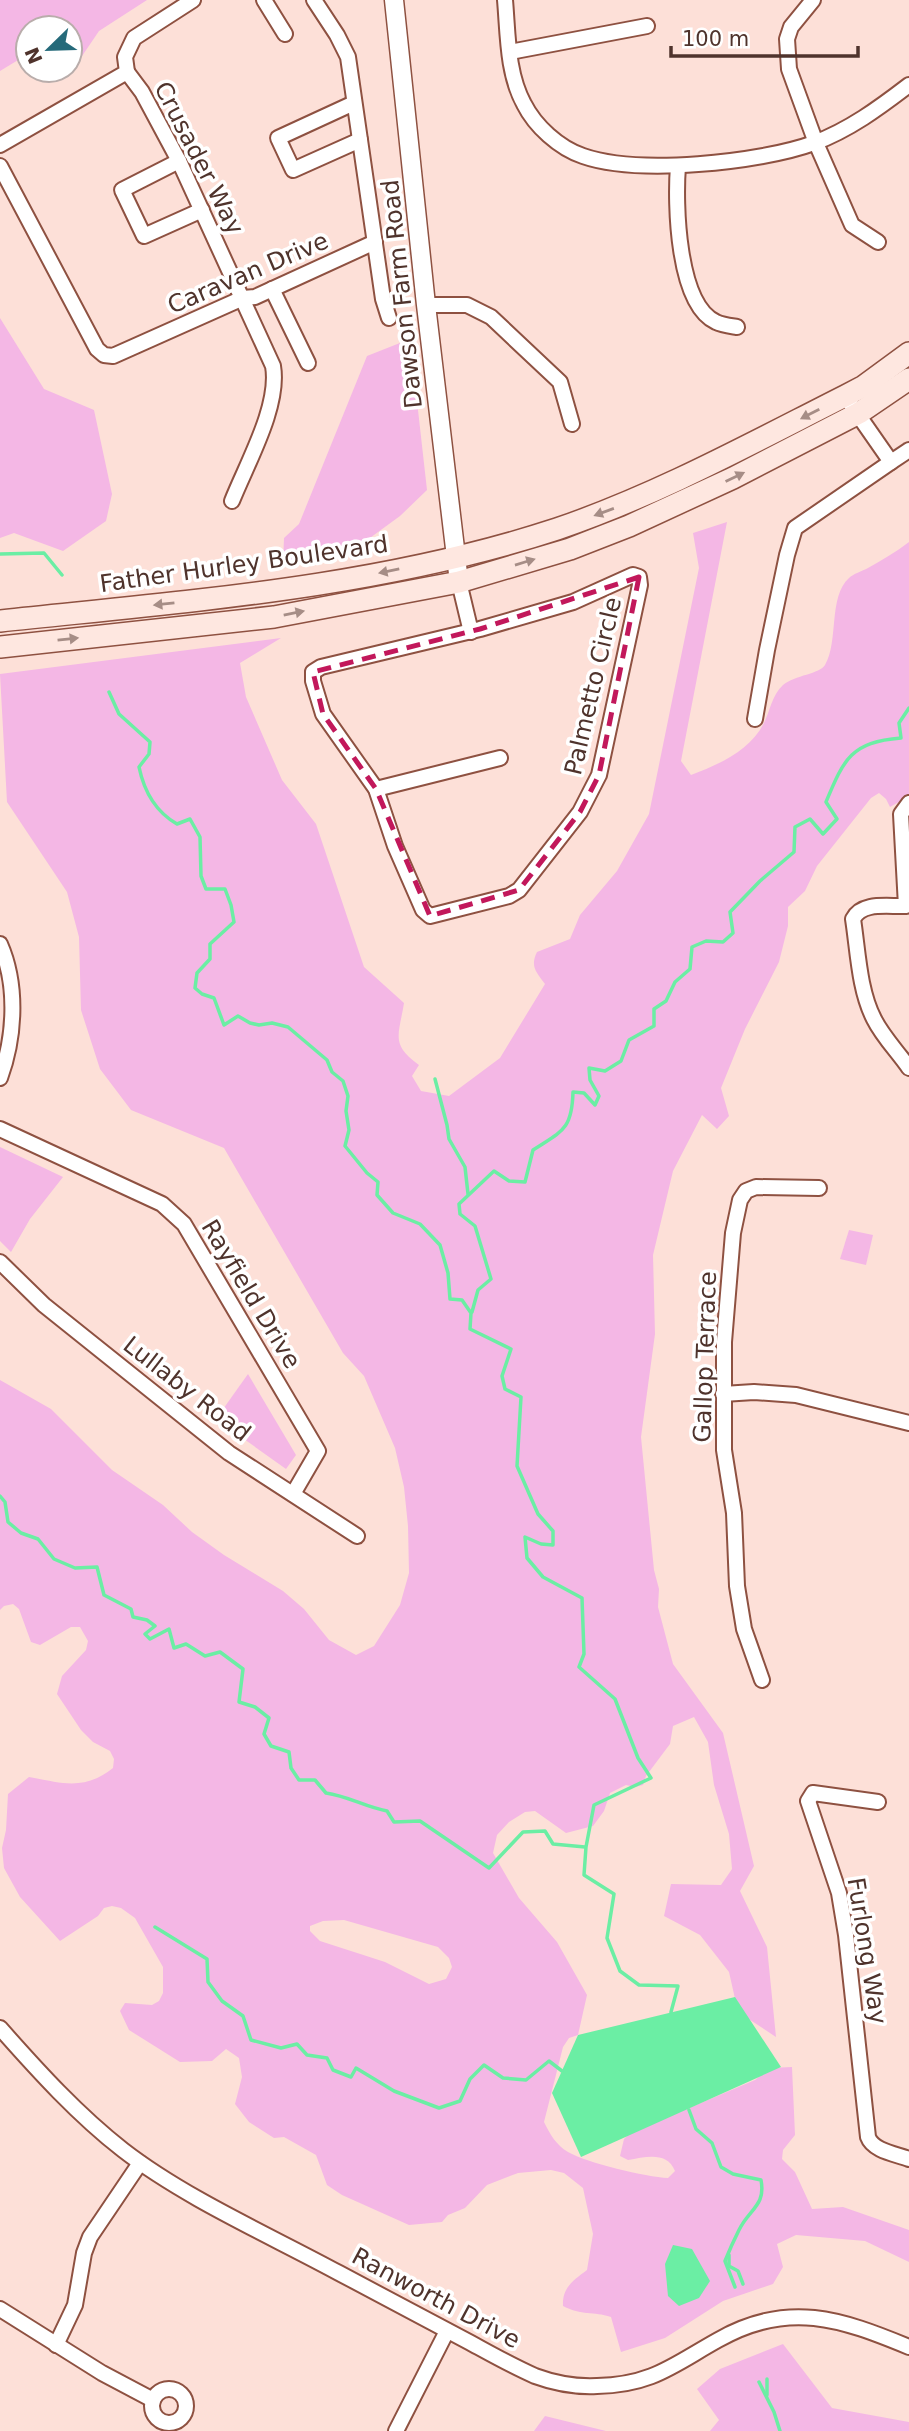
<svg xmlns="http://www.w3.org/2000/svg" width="909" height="2431" viewBox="0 0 909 2431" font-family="'DejaVu Sans',sans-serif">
	<rect width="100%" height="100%" fill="#fde0d8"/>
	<g fill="#f4b7e5" fill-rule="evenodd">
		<path d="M0,0H147L99,31L80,59L70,58V28H28V54L0,71Z"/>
		<path d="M0,318L44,389L94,410L112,494L106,521L63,551L14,533L0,538Z"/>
		<path d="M410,339L427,490L400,516L352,551L283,565L284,538L299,524L367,356Z"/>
		<path d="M727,522L681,761L691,775C719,764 749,752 764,723C770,711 772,695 783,685C795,675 820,674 825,665C839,641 828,597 849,578C853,574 862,571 868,568C882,560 896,552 909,542V796L890,807L886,799L879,793L871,798L817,866L805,891L788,907V926L779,962L745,1029L721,1088L729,1116L717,1129L702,1115L673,1171L653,1255L655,1334L641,1437L654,1570L659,1589L658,1607L673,1664L723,1733L754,1866L740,1891L767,1947L776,2037L738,2012L729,1972L700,1935L664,1916L671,1884L721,1885L732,1869L729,1834L714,1785L708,1742L694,1717L673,1726L670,1744L646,1776L643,1785L635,1787L626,1785L610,1793L604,1811L593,1826L566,1833L535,1811L525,1812L509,1822L497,1835L493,1853L519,1898L557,1942L587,1995L578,2035L569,2038L563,2047L544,2122C550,2134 556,2145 568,2152C587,2163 646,2177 668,2178L675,2171C667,2151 646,2157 628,2160L620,2156L624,2139L630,2133L755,2080L770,2068L792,2067L795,2135L783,2150L782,2159L795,2172L812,2209L843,2207L909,2230V2262L865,2241L796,2235L777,2244L783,2267L773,2284L723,2301L665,2338L621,2352L611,2317C593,2311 582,2316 563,2306C562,2287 574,2280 587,2270L593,2234L583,2188L564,2173L551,2170L518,2173L487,2185L465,2208L448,2215L442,2222L409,2225L342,2195L327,2185L316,2155L284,2137L274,2138L249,2122L235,2104L242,2077L239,2058L226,2049L212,2061L180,2062L129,2030L120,2011L125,2003L152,2005L159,2001L163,1993V1967L135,1918L121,1908L112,1906L104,1908L98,1916L60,1941L20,1897L4,1868L2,1848L6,1830L8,1794L29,1777C62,1783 84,1791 113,1768L114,1759L110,1751L93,1742L81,1730L57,1694L62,1676L86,1650L88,1641L80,1627H71L40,1645L31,1642L19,1609L13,1604L4,1606L0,1610V1380L51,1409L112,1470L163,1505L192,1532L224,1555L283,1591L304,1609L329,1640L356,1655L374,1646L400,1605L409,1573L408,1526L404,1487L395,1448L364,1376L343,1353L224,1148L131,1110L100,1069L81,1010L79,937L67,892L7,802L0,674L281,638L240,663L246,697L282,780L316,824L364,967L404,1003C399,1035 390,1044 419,1065L412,1076L421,1091L449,1096L500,1058L545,984C536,972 530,966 537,952L570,939L580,915L617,871L649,814L699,568L693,533ZM344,1920L438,1947L449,1958L452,1967L446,1979L429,1984L385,1962L320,1941L310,1931V1926L323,1921Z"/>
		<path d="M0,1147L63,1177L30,1219L11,1252L0,1241Z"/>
		<path d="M849,1230L873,1235L866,1265L840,1259Z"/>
		<path d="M248,1374L296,1455L286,1469L216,1419Z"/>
		<path d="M783,2344L832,2408L909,2422V2431H710L719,2420L697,2389L720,2369Z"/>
		<path d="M545,2416L606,2431H534Z"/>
	</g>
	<g fill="#6beea4">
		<path d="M735,1997L781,2067L581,2157L552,2093L578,2035Z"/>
		<path d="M673,2245L692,2249L710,2281L699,2298L679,2306L668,2296L665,2264Z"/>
	</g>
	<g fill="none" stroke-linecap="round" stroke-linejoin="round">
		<g stroke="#6beea4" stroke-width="3.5">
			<path d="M0,554L44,553L62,575"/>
			<path d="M109,692L119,714L150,742L149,754L139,767C144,791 156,812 177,824L190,819L200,837L201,876L206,889H225L231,905L234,922L210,944V959L197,973L195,988L202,994L214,998L224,1025L238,1016L250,1023L259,1025L272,1023L288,1027L327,1060L332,1072L343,1081L348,1096L346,1111L349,1130L345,1146L367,1173L378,1182L377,1195L393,1213L420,1224L440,1245L448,1273L450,1299L462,1300L471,1313L470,1329L511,1349L502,1376L505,1389L521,1397L517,1466L538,1514L553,1531V1545L541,1544L525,1537L527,1558L543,1577L582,1598L584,1654L579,1667L615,1699L638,1758L651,1778L594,1805L586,1847L584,1875L614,1894L607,1938L620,1971L639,1985L678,1986L671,2012"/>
			<path d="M435,1079L447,1125L449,1139L465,1167L468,1194"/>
			<path d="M472,1312L478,1290L491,1279L475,1226L460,1214L459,1204L494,1171L509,1181L525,1182L533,1150C562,1131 572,1130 573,1092L584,1093L595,1105L599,1096L590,1080L589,1068L605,1071L621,1061L629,1040L654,1026V1009L666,1001L675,982L690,969L692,947L706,941L723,942L733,933L730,912L760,881L794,852L795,827L810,819L823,834L837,819L826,802C844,759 851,742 901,738L899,723L909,708"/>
			<path d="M0,1496L5,1502L8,1522L21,1533L38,1539L54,1559L75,1568L97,1567L104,1595L131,1609L133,1617L147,1620L155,1626L145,1634L150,1639L169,1629L174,1648L186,1644L205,1656L220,1652L243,1669L239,1702L255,1707L269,1718L264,1734L271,1746L289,1752L291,1768L299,1780H315L326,1793C348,1796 365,1807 387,1811L394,1822L420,1821L489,1868L523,1832L545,1831L553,1844L585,1847"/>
			<path d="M155,1927L207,1959L208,1982L222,2001L243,2016L251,2040L281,2048L297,2044L307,2055L327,2058L333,2070L351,2077L356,2068L394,2091L439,2108L460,2101L470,2079L484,2065L503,2078L526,2080L549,2061L562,2071"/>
			<path d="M689,2110L696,2129L712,2143L721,2167L733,2174L761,2180C766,2206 749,2209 739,2230C734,2240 729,2251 725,2261L735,2287"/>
			<path d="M729,2255V2266L738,2271L743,2284"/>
			<path d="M759,2382L774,2412L780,2431"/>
			<path d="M767,2395V2379"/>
		</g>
		<g stroke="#8e5141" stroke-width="18">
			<g id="minor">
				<path d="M264,0L285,34"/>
				<path d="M314,0L337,35L348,57L383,299L389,318"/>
				<path d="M505,0C508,34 507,73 524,104C535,126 559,148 583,156C637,175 759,163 814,143C849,130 879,108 909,85"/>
				<path d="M813,0L791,27L787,39L789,69L816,143L852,225L878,242"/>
				<path d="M510,52L647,26"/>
				<path d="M127,72L142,92L179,161L273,366C280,406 247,463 232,501"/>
				<path d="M354,103L278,138L293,170L360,140"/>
				<path d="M0,145L127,72L125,57L134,38L193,0"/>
				<path d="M179,161L122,190L144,236L202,210"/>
				<path d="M0,166L97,349L104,355L113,356L243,298L255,297L375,242"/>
				<path d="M678,166C675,203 677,304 716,322C722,325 731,326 737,327"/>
				<path d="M272,289L308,363"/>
				<path d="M426,305H467L491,317L560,382L572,424"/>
				<path d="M891,462L909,450"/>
				<path d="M633,575L639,577L640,585L599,775L580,812L519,890L509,896L430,916L423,910L395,846L376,789L323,714L313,681V672L321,667L480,629L573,602Z"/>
				<path d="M459,582L471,632"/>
				<path d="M755,719L767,650L787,555L795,528L891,462L845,396"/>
				<path d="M376,789L500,758"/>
				<path d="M909,803L901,814L906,906C889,907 862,901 853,919C858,951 859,990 874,1019C883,1037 898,1052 909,1068"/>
				<path d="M0,944C18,985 15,1037 0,1078"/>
				<path d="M0,1129L162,1204L184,1224L318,1451L293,1494"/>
				<path d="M0,1262L44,1305L229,1453L357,1536"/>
				<path d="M723,1394L754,1392L796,1395L909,1423"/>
				<path d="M762,1680L744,1629L737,1586L734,1513L724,1450V1342L733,1233L740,1200L746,1191L756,1187L819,1188"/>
				<path d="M878,1802L813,1793L808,1801L839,1893L846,1935L868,2137C873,2151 896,2154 909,2159"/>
				<path d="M0,2028C38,2071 78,2115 123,2150C185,2198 269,2235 339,2273C382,2296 425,2319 469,2342C491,2354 512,2366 535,2376C554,2383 576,2387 597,2386C652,2385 673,2365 718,2340C788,2300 841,2319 909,2347"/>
				<path d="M0,2309L102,2373L153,2400"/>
				<path d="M56,2345L75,2305L84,2253L90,2237L140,2163"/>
				<circle cx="169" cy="2406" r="17"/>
				<path d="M396,2431L447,2331"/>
			</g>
		</g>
		<g stroke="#8e5141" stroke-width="21">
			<path id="tertiary" d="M394,0L426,305L459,582"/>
		</g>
		<g stroke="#8e5141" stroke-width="24">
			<g id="secondary">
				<path d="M0,621C187,601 377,588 557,529C657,495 750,444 845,396L864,386L909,353"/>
				<path d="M0,647L274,617L459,582L570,549L629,526L733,478L859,413L909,379"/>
			</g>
		</g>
		<use href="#minor" stroke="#fff" stroke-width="14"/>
		<use href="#tertiary" stroke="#fff" stroke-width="18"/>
		<use href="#secondary" stroke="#fee7e0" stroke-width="21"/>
	</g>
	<defs><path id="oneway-solid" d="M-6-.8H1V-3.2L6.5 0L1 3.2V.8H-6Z" transform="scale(1.75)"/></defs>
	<g fill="#a68d86">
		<use href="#oneway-solid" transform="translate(810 414) rotate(153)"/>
		<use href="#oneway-solid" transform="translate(735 477) rotate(-26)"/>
		<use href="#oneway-solid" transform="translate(604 512) rotate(160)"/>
		<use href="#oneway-solid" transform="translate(525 562) rotate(-17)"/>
		<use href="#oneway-solid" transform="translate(389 571) rotate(168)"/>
		<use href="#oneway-solid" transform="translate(164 604) rotate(174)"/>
		<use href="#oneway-solid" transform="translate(294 613) rotate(-11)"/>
		<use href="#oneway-solid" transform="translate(68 639) rotate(-6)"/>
	</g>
	<path fill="none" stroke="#c2185b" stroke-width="5" stroke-dasharray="14 9" stroke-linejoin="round" d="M639,577L599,775L580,812L519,890L430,916L376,789L323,714L313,672L480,629Z"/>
	<g text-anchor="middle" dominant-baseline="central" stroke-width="7" stroke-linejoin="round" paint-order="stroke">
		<g font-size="24" fill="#4f332c" stroke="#fff">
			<text transform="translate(199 158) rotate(63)">Crusader Way</text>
			<text transform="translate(248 273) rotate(-23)">Caravan Drive</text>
			<text transform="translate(402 294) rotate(-96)">Dawson Farm Road</text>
			<text transform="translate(244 564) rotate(-8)">Father Hurley Boulevard</text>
			<text transform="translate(593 686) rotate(-77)">Palmetto Circle</text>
			<text transform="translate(251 1294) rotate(59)">Rayfield Drive</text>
			<text transform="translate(705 1357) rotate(-88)">Gallop Terrace</text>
			<text transform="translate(187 1389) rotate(38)">Lullaby Road</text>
			<text transform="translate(867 1951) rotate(81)">Furlong Way</text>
			<text transform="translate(436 2298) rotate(28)">Ranworth Drive</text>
		</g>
	</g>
	<g transform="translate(49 49) rotate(247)"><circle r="33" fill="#ffffff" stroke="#b9adab" stroke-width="2"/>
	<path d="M0-5L12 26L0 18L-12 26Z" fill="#256a7a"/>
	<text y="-10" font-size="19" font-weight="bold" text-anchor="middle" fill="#4f332c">N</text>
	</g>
	<path d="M671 46v10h187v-10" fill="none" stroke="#4f332c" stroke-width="3.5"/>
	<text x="682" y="46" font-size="21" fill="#4f332c" stroke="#ffffff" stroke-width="5" paint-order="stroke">100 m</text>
</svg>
